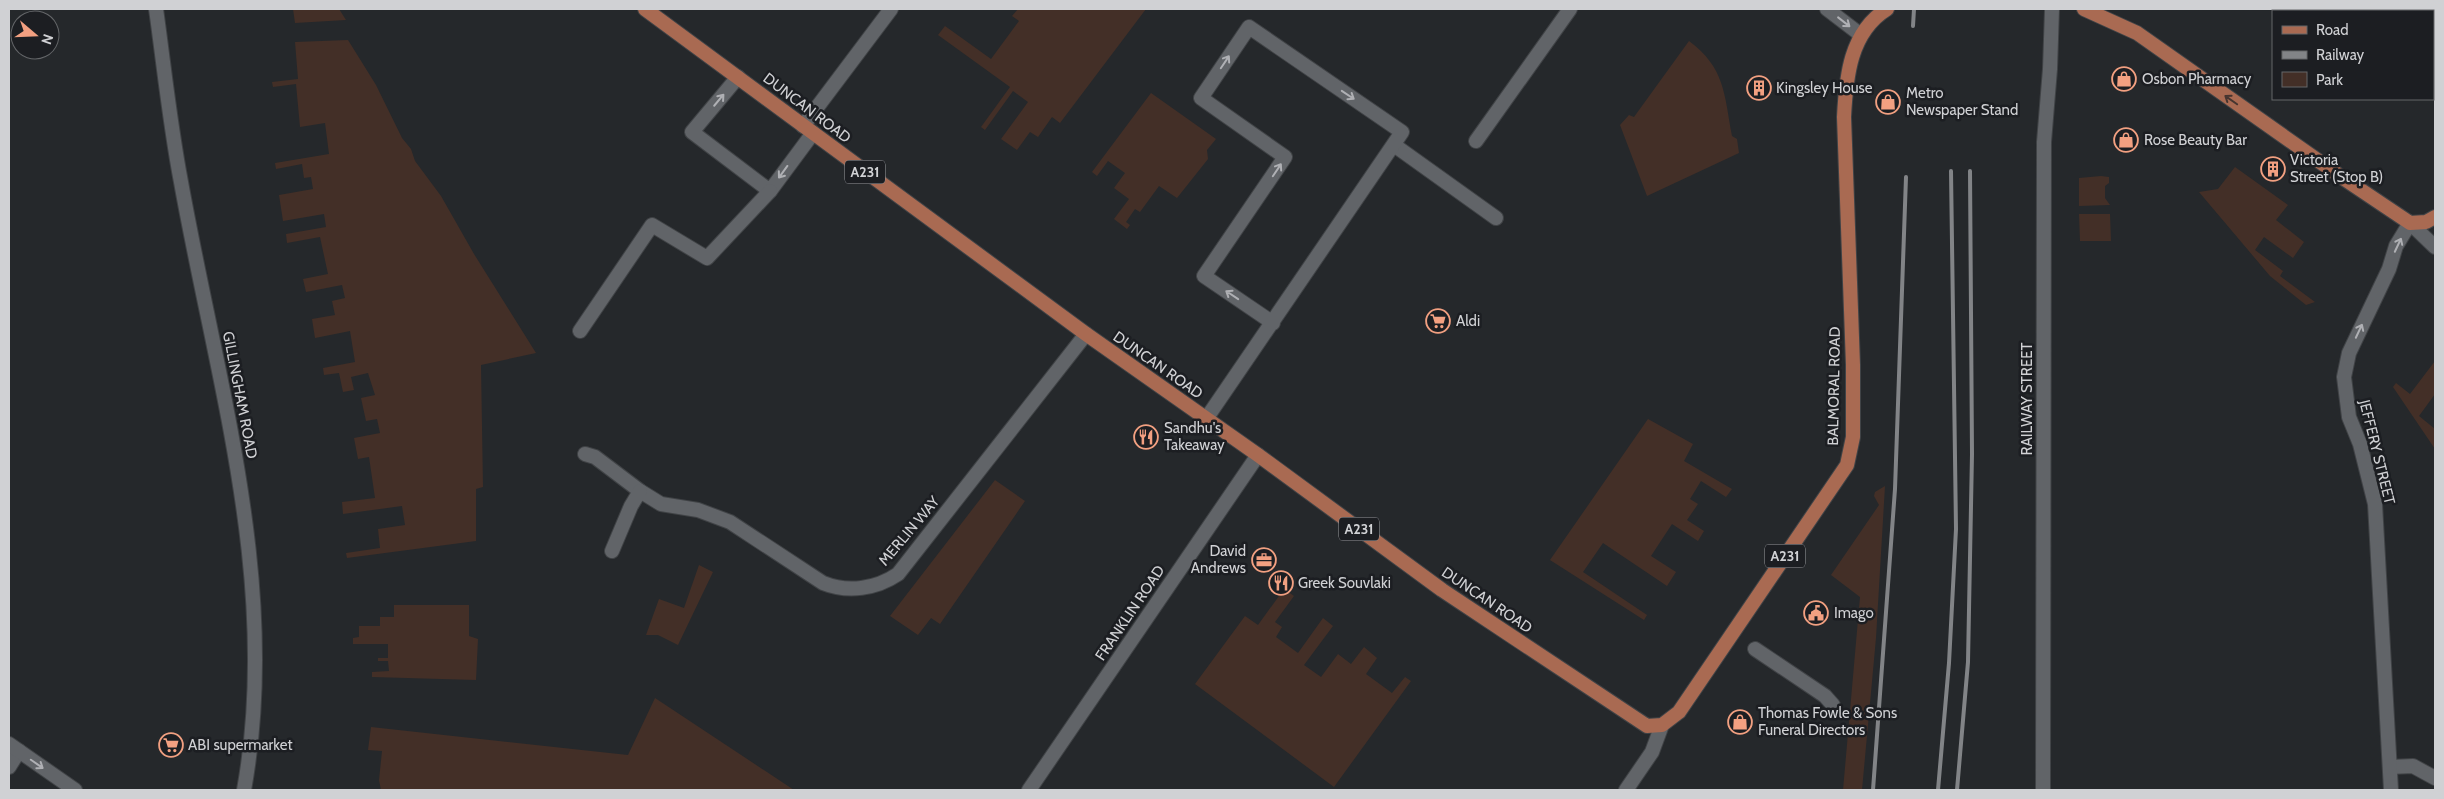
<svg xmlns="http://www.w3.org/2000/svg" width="2444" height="799" viewBox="0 0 2444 799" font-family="Cabin,sans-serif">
	<rect width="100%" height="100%" fill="#25282b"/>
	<g fill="#432f27">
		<path d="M293,9H339L346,20L295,23Z"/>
		<path d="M1018,9H1146L1060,123L1052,117L1038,137L1030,132L1017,150L1001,139L1028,102L1013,91L985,130L981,127L1010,87L938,35L945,26L991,59L1019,21L1012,16Z"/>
		<path d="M348,40L376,85L402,138L411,149L415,161L441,196L474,254L536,353L481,365L483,487L476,489V541L347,558L346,553L380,548L378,529L405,525L402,506L343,514L342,502L375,498L369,457L358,459L354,438L380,433L377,419L366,421L361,398L375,395L368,373L351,377L354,390L343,392L339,373L324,375L323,368L355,362L350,331L315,338L312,319L335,315L332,301L345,298L342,285L306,292L303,279L328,274L320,237L287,243L286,234L326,227L324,214L283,221L279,195L313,189L311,177L304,178L302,164L276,169L275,163L329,154L325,123L300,127L296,84L273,87L272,82L298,79L295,42Z"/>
		<path d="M1689,41C1725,68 1724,93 1732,136L1737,139L1739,153L1647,196L1620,125L1629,115L1634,117Z"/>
		<path d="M1151,93L1216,139L1207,150L1208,159L1177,198L1159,186L1140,212L1135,209L1126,222L1130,225L1127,229L1114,219L1129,199L1114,188L1125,173L1108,161L1097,176L1092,172Z"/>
		<path d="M2235,167L2288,205L2276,220L2304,242L2293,258L2264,237L2255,250L2283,271L2280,276L2315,302L2306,305L2270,276L2199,192L2218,189Z"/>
		<path d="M2101,176L2109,177V183L2105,186V198L2110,205L2079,206V178Z"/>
		<path d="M2079,214H2110L2111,241H2080Z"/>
		<path d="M2435,361V394L2419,416L2435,429V449L2393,387L2396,383L2410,394Z"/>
		<path d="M1648,419L1693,444L1684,461L1732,489L1726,497L1701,481L1690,499L1698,504L1687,520L1704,531L1698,541L1672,524L1651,556L1676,572L1667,586L1603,543L1583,572L1647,615L1644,620L1550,560Z"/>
		<path d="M995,480L1025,501L940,624L931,618L918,635L890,616Z"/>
		<path d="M1885,486L1876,638L1862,790H1843L1860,597L1831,575L1879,505L1874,496L1875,492Z"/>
		<path d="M699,565L713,572L678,645L658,635H646L659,599L684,608Z"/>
		<path d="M1284,589L1294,596L1275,622L1282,627L1276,637L1298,653L1323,618L1333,626L1304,665L1321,677L1338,654L1351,664L1364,647L1377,658L1366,674L1392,693L1405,677L1411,681L1334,787L1195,684L1245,616L1258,625Z"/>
		<path d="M394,605H469V636L478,639L476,680L372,677V672L389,671L388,661H378V658H388V644H353V638L359,637V626H380V617H394Z"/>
		<path d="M655,698L794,790H381L379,780L382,751L368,750L371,727L628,755Z"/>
	</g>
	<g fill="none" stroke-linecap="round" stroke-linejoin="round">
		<g stroke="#404346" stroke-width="16">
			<g id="service">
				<path d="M738,77L692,132L770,191L813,133"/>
				<path d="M1394,145L1496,218"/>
				<path d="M580,331L652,225L707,258L770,191"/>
				<path d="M1206,419L1402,132L1249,27L1201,98L1285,157L1204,276L1273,323"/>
				<path d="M1755,649L1825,696L1833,705"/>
				<path d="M9,767L19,751"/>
			</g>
		</g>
		<g stroke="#404346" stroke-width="16">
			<g id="minor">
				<path d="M1827,9L1861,35"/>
				<path d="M803,126L891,9"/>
				<path d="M1476,141L1570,9"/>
				<path d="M585,454L595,457L640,491L661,504L698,510L730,522L823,583C848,593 876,589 898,574L1086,334"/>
				<path d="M612,551L631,506L640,491"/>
				<path d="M9,744L75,790"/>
				<path d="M2390,767L2413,766L2435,778"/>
				<path d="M1029,790L1258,455"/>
				<path d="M1626,790L1652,752L1662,725"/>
				<path d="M2391,790L2375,504L2360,444L2349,417L2344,377L2349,353L2389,269L2396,246L2410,223L2435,247"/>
			</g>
		</g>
		<g stroke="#404346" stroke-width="16">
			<g id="tertiary">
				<path d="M156,9C164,66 170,125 181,182C217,383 281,585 244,790"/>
				<path d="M2043,790L2044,142L2050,69L2052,9"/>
			</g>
		</g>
		<g stroke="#404346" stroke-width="16">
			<g id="primary">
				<path d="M645,9L1086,334L1258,455L1442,590L1647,726L1662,725L1679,712L1847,465L1853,437V365L1844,117C1846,77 1850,32 1887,9"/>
				<path d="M2084,9L2137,33L2340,176L2410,223L2426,222L2435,217"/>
			</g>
		</g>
		<use href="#service" stroke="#616468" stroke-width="14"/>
		<use href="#minor" stroke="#616468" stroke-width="14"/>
		<use href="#tertiary" stroke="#616468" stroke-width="14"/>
		<use href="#primary" stroke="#a96a52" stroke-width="14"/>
		<g stroke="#828487" stroke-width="4">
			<path d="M1913,26L1914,9"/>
			<path d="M1873,790L1895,489L1906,177"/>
			<path d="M1938,790L1949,663L1956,529L1951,171"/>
			<path d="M1957,790L1968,662L1972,454L1970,171"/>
		</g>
	</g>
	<defs><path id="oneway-shaft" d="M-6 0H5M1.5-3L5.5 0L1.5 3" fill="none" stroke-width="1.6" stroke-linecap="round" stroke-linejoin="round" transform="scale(1.25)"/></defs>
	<g stroke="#afb0b4">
		<use href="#oneway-shaft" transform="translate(1844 22) rotate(38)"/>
		<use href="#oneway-shaft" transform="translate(1225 62) rotate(-56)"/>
		<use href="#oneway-shaft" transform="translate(1348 95) rotate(34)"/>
		<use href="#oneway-shaft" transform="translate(719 100) rotate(-50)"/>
		<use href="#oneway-shaft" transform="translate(1277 170) rotate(-56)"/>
		<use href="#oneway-shaft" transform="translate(783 172) rotate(126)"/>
		<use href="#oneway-shaft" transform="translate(2398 245) rotate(-65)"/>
		<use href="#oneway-shaft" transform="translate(1232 295) rotate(-146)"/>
		<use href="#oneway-shaft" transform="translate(2359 331) rotate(-65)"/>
		<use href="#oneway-shaft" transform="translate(37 764) rotate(35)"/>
	</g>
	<use stroke="#463530" href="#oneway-shaft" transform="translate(2231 100) rotate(-145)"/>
	<defs>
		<g id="shop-ring" transform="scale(1.25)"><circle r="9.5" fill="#1c1e22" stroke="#f2a081" stroke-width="1.5"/><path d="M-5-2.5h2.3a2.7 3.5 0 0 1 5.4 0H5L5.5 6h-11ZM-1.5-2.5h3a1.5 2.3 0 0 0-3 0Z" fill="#f2a081"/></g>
		<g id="building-ring" transform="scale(1.25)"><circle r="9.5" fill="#1c1e22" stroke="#f2a081" stroke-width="1.5"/><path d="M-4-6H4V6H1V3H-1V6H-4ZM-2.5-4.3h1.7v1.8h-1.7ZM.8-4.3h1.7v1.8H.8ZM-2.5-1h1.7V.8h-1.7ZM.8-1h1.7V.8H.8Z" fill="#f2a081"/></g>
		<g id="supermarket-ring" transform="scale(1.25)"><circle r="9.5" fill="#1c1e22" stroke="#f2a081" stroke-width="1.5"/><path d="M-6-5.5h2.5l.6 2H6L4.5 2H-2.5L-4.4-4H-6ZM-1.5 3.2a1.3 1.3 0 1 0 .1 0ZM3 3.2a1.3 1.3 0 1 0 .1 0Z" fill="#f2a081"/></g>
		<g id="restaurant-ring" transform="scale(1.25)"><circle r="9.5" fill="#1c1e22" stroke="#f2a081" stroke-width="1.5"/><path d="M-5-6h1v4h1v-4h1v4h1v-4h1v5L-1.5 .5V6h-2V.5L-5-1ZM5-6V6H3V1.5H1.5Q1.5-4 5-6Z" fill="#f2a081"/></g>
		<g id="office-ring" transform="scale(1.25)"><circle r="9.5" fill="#1c1e22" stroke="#f2a081" stroke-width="1.5"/><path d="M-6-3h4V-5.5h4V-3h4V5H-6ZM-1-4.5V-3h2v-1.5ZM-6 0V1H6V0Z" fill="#f2a081"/></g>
		<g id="civic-ring" transform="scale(1.25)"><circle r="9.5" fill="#1c1e22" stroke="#f2a081" stroke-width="1.5"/><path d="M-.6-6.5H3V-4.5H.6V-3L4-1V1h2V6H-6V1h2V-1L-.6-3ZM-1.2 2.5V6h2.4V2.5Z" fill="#f2a081"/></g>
	</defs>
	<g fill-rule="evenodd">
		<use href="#shop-ring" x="2124" y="79"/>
		<use href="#building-ring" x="1759" y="88"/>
		<use href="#shop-ring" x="1888" y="102"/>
		<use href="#shop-ring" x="2126" y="140"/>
		<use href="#building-ring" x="2273" y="169"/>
		<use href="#supermarket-ring" x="1438" y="321"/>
		<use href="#restaurant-ring" x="1146" y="437"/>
		<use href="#office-ring" x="1264" y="560"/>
		<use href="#restaurant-ring" x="1281" y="583"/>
		<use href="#civic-ring" x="1816" y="613"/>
		<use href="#shop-ring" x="1740" y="722"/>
		<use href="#supermarket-ring" x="171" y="745"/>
	</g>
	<g text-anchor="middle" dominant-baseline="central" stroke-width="5" stroke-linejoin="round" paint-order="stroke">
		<g fill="#1c1e22" stroke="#9a9b9f" stroke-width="1">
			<rect x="845" y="160.5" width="40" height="23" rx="4"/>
			<rect x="1339" y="517.5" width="40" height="23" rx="4"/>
			<rect x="1765" y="544.5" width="40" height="23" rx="4"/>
		</g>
		<g font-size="14" font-weight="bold" fill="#d0d1d4">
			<text x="865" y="172">A231</text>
			<text x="1359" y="529">A231</text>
			<text x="1785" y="556">A231</text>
		</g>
		<g font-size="15" fill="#d0d1d4" stroke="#1c1e22" text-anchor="start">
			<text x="2142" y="79">Osbon Pharmacy</text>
			<text x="1776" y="88">Kingsley House</text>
			<text x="1906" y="93">Metro<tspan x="1906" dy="17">Newspaper Stand</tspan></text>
			<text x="2144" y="140">Rose Beauty Bar</text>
			<text x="2290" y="160">Victoria<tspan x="2290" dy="17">Street (Stop B)</tspan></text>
			<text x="1456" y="321">Aldi</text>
			<text x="1164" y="428">Sandhu's<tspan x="1164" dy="17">Takeaway</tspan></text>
			<text x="1246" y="551" text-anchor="end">David<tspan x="1246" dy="17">Andrews</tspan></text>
			<text x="1298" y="583">Greek Souvlaki</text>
			<text x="1834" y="613">Imago</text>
			<text x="1758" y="713">Thomas Fowle &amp; Sons<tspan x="1758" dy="17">Funeral Directors</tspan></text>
			<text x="188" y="745">ABI supermarket</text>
		</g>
		<g font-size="15" fill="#d0d1d4" stroke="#1c1e22">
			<text transform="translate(807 108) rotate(37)">DUNCAN ROAD</text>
			<text transform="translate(1158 365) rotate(35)">DUNCAN ROAD</text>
			<text transform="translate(1834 386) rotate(-89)">BALMORAL ROAD</text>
			<text transform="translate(240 395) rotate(79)">GILLINGHAM ROAD</text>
			<text transform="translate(2027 399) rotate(-90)">RAILWAY STREET</text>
			<text transform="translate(2377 452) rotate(76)">JEFFERY STREET</text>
			<text transform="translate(909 531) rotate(-50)">MERLIN WAY</text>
			<text transform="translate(1487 600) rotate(34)">DUNCAN ROAD</text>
			<text transform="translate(1130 613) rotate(-56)">FRANKLIN ROAD</text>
		</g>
	</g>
	<rect width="2444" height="799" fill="none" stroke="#d0d1d4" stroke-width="20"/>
	<rect x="2272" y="10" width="162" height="90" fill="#1c1e22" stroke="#646669"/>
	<rect x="2282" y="26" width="25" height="8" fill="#a96a52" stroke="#646669"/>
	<text x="2316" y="35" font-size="15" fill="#d0d1d4">Road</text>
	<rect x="2282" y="51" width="25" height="8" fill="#828487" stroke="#646669"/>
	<text x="2316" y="60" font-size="15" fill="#d0d1d4">Railway</text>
	<rect x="2282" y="72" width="25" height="15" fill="#432f27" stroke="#646669"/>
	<text x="2316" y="85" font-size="15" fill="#d0d1d4">Park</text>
	<g transform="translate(35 35) rotate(109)"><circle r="24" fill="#1c1e22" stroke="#646669"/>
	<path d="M0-4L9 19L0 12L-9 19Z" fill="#f2a081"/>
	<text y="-8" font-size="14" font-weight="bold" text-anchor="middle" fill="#d0d1d4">N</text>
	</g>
</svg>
